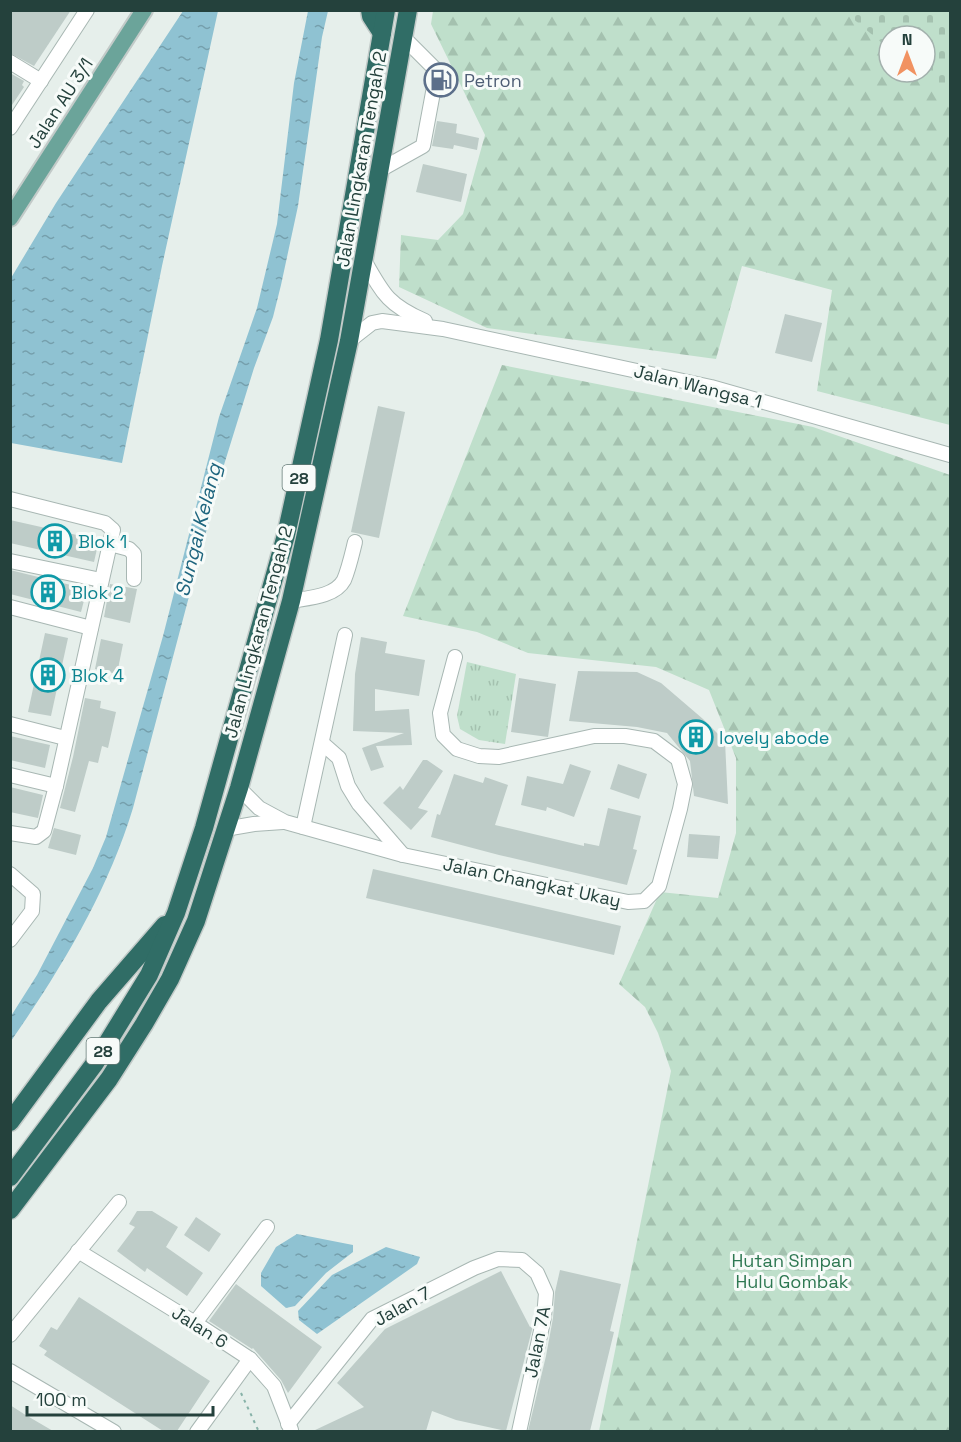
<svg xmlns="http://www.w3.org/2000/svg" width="961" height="1442" viewBox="0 0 961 1442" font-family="'Space Grotesk',sans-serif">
	<defs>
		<pattern id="grass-tufts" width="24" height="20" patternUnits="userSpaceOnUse" patternTransform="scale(1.5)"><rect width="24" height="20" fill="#bfdfcb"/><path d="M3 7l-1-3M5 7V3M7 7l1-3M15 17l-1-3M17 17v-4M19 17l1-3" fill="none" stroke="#a4c1af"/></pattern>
		<pattern id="forest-firs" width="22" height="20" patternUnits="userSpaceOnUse" patternTransform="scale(1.5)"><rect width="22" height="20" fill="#bfdfcb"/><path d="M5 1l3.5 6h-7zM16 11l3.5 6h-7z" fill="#a4c1af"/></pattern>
		<pattern id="cemetery-stones" width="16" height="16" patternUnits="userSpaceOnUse" patternTransform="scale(1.5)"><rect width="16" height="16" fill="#bfdfcb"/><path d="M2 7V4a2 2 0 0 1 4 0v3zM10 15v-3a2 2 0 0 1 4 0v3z" fill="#a4c1af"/></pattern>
		<pattern id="water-ripples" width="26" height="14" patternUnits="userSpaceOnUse" patternTransform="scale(1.5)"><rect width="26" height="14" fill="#8fc2d2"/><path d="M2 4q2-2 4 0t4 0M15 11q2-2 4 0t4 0" fill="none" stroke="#759fac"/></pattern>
	</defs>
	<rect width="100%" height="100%" fill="#e6efeb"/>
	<path fill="url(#grass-tufts)" d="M467,662L516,674L505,744L479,740L460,729L457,716Z"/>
	<g fill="url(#forest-firs)">
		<path d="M433,11H846L889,41V72H925L950,63V425L817,391L832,290L742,266L716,359L487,328L399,287L401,235L438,240L463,214L485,135L431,24Z"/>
		<path d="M502,365L813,427L950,475V1431H599L671,1071L658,1033L645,1007L619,984L660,892L718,898L736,833V758L709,690L656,667L528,653L477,632L403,616Z"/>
	</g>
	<path fill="url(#cemetery-stones)" d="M844,11H950V97L916,72H925V36H889V49Z"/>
	<g fill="url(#water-ripples)">
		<path d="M183,11H218L162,266L122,463L11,443V278L56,203Z"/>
		<path d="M308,11H328L322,37L298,206L281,285L273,317L254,368L223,468L133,808C107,893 61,969 11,1041V1016L37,975L93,868L106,837L163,636L219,417L257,308L277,224L294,83Z"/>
		<path d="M297,1234L353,1245V1252L326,1273L295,1306L286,1308L261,1286V1273L276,1247Z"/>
		<path d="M386,1247L420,1257L417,1264L317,1334L299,1320L298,1311L332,1275Z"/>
	</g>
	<g fill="#beccc8">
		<path d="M10,10H71L34,66L10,53Z"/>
		<path d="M10,73L24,81L22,85L24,87L10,108Z"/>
		<path d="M437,121L457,124L456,133L479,138L477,150L454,145L453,149L432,146Z"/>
		<path d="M423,164L467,174L461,202L416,192Z"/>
		<path d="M785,314L822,323L812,362L775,353Z"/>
		<path d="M378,406L405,412L379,538L351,532Z"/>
		<path d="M10,520L99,540L94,562L10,543Z"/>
		<path d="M10,570L87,589L81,612L10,594Z"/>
		<path d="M110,584L137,589L130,623L104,617Z"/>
		<path d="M45,633L68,638L51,716L28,712Z"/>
		<path d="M361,637L387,642L385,653L425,660L419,696L375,689V711L409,709L412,745L376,746L384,767L371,771L362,748L404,733L353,731L355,674Z"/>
		<path d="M101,639L123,644L117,674L95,669Z"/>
		<path d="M578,671L637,672L661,683L703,719L725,741L728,804L694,796L690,761L667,733L637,727L569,721Z"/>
		<path d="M519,678L556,684L548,737L511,732Z"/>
		<path d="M85,698L101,701L100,708L116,712L108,748L102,746L98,763L89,761L75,812L60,808L73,757Z"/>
		<path d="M10,736L50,745L45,768L10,760Z"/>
		<path d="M423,760H427L443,771L418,808L428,811L411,830L383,803L400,786L403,790Z"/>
		<path d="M570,764L591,771L574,817L547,807L546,811L521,805L527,776L563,784Z"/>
		<path d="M618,764L647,774L639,799L610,789Z"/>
		<path d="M454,774L483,783L485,777L508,785L495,825L584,846V843L599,846L608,808L641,816L633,849L637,850L627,885L499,855L431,837L437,814L440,815Z"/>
		<path d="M10,787L43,795L38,818L10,812Z"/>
		<path d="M54,828L81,835L76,855L48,848Z"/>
		<path d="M689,834L720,836L718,859L687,857Z"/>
		<path d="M373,869L621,926L614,955L366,898Z"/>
		<path d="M137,1211H152L178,1227L166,1247L203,1273L187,1296L147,1268L145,1272L117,1251L135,1227L129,1224Z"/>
		<path d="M196,1217L221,1234L209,1252L184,1235Z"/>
		<path d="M560,1270L621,1284L610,1331L614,1332L590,1431H528L546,1356L553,1318L555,1292Z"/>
		<path d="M501,1271L530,1327L533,1326L506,1431L456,1420L432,1411L426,1431H313L364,1407L337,1383L385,1329Z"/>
		<path d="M236,1284L322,1347L288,1393L281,1380L253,1348L252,1349L209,1321Z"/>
		<path d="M79,1297L210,1381L177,1431H163L44,1355L47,1351L39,1346L51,1327L57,1330Z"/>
		<path d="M10,1405L24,1414L53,1431H10Z"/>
	</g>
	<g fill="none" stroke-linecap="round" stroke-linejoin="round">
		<g stroke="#a8b7b3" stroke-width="16">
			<g id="minor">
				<path d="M10,62L41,81"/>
				<path d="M10,128L87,10"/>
				<path d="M380,170L423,146L437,71L404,38"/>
				<path d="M364,260C383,294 388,305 425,321"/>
				<path d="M349,341L372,323L382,321L443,329L711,387L950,455"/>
				<path d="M10,499L105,523L113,530L56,786L44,831L36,837L10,833"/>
				<path d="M110,544L129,549L134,554V579"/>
				<path d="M10,561L101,580"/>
				<path d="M291,601C307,598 335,597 344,580C349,568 352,554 355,542"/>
				<path d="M10,607L91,628"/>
				<path d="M10,724L65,738"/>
				<path d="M322,743L339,758L348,786L359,804L403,855"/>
				<path d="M10,775L56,786"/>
				<path d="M239,788L259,808L285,822L403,855L628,902L644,901L659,886L680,809L685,784L678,759L654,741L625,736H594L499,757L479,756L457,749L443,735L440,713L455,657"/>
				<path d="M303,827L345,635"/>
				<path d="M225,829L254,824L283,822"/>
				<path d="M10,874L33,894L32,911L10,940"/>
				<path d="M78,1251L195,1323L250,1359L274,1386L291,1430"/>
				<path d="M195,1323L267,1227"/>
				<path d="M10,1335L119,1202"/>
				<path d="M10,1371L114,1432"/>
				<path d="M288,1424L372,1319L474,1268L498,1259L522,1260L537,1273L546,1293L544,1317L519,1432"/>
				<path d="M197,1432L250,1359"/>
			</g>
		</g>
		<g stroke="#c2cac8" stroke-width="20">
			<path id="major" d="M10,218L144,10"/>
		</g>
		<g stroke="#c2cac8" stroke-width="21">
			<g id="highway">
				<path d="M370,10L371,16L382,33"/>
				<path d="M10,1122L99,1001L165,925"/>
				<path d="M10,1177L95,1063L149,975L176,913L204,828L286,535L329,340L386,10"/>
				<path d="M10,1210L109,1079L144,1024L170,979L196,921L239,788L291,601L349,341L408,10"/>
			</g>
		</g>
		<path stroke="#87b2a8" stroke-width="2" stroke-dasharray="3 4.5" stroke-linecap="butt" d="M241,1393L259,1432"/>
		<use href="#minor" stroke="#fff" stroke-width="14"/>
		<use href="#major" stroke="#6ba49a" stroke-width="16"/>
		<use href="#highway" stroke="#306d66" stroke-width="18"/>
	</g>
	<defs>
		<g id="fuel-ring" transform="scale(1.725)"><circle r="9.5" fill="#f7fbf9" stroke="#5c6f8a" stroke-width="1.5"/><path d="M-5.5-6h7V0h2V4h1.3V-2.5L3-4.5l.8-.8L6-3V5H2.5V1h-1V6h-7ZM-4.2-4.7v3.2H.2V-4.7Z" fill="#5c6f8a"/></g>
		<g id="building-ring" transform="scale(1.725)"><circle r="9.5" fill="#f7fbf9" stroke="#0f9aa8" stroke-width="1.5"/><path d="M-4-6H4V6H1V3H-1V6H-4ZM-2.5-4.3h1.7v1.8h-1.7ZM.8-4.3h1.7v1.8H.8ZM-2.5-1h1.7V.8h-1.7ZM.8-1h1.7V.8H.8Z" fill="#0f9aa8"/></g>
	</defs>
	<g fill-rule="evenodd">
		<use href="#fuel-ring" x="441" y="80"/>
		<use href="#building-ring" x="55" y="541"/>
		<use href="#building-ring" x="48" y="592"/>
		<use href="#building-ring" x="48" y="675"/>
		<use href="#building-ring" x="696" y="737"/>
	</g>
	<g text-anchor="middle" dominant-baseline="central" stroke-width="6" stroke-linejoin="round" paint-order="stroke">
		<g fill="#f7fbf9" stroke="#637975" stroke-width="1.5">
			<rect x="282.5" y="465" width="33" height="26" rx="4.5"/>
			<rect x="86.5" y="1038" width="33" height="26" rx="4.5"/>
		</g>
		<g font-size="16" font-weight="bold" fill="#24413c">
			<text x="299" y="478">28</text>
			<text x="103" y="1051">28</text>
		</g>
		<g font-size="18" fill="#4e5e75" stroke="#f7fbf9" text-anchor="start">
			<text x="464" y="80">Petron</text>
		</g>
		<g font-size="18" fill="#24413c" stroke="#f7fbf9">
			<text transform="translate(60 103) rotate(-57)">Jalan AU 3/1</text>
			<text transform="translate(361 159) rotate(-80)">Jalan Lingkaran Tengah 2</text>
			<text transform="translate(698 386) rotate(14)">Jalan Wangsa 1</text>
			<text transform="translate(258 632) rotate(-75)">Jalan Lingkaran Tengah 2</text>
			<text transform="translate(532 882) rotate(12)">Jalan Changkat Ukay</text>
			<text transform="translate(402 1306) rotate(-29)">Jalan 7</text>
			<text transform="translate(200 1327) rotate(32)">Jalan 6</text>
			<text transform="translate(537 1342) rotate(-79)">Jalan 7A</text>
		</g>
		<g font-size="18" fill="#0d838f" stroke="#f7fbf9" text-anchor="start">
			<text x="78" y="541">Blok 1</text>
			<text x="71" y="592">Blok 2</text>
			<text x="71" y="675">Blok 4</text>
			<text x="719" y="737">lovely abode</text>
		</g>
		<g font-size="18" fill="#2e7852" stroke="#f7fbf9">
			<text x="792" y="1260">Hutan Simpan<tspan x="792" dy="21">Hulu Gombak</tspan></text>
		</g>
		<g font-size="20" font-style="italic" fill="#1e657e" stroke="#f7fbf9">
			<text transform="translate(198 530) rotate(-76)">Sungai Kelang</text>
		</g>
	</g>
	<rect width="961" height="1442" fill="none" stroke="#24413c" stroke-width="24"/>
	<g transform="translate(907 54)"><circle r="28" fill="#f7fbf9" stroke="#a3b1ad" stroke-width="1.5"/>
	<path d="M0-4.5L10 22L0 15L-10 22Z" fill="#f19261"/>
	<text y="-9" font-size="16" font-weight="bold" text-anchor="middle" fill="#24413c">N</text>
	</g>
	<path d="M27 1406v9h186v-9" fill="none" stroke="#24413c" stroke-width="3"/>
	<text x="36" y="1406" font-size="18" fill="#24413c" stroke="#f7fbf9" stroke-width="4.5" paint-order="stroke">100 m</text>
</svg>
